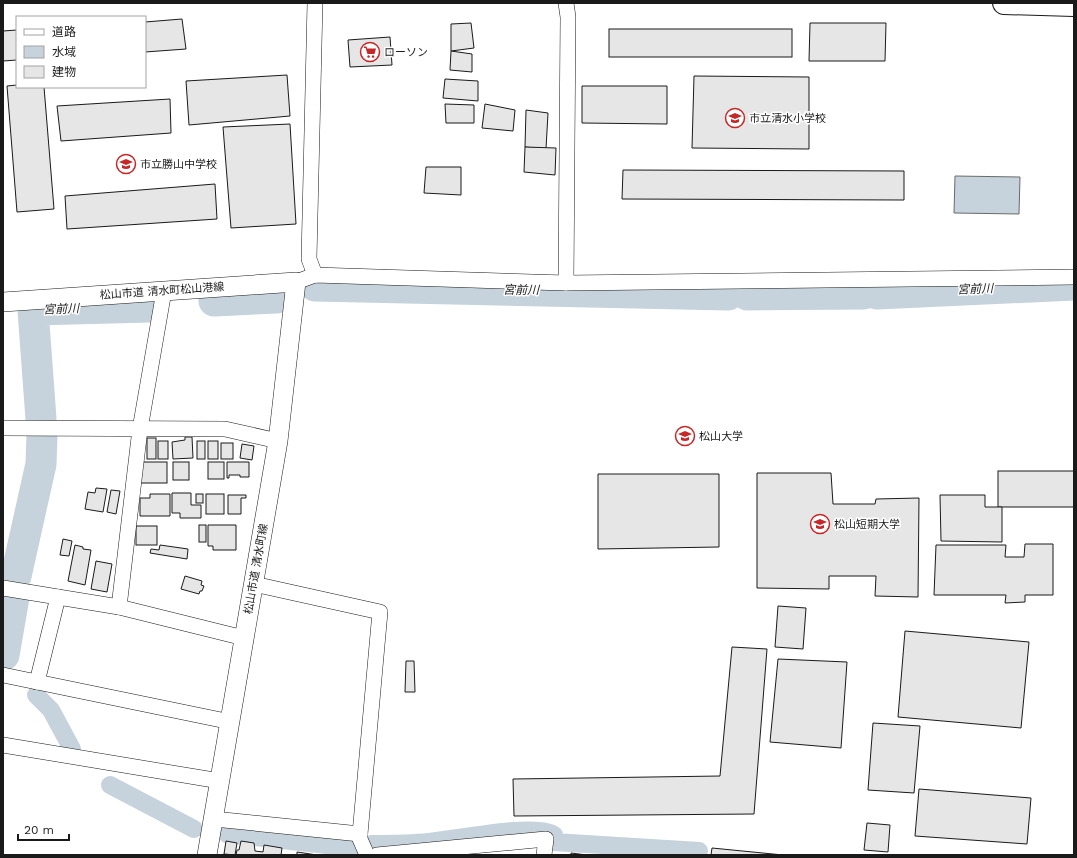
<svg xmlns="http://www.w3.org/2000/svg" width="1077" height="858" viewBox="0 0 1077 858" font-family="'Work Sans','Noto Sans JP',sans-serif">
	<rect width="100%" height="100%" fill="#fff"/>
	<path fill="#c6d2dc" stroke="#6a6a6a" d="M955,176L1020,177L1019,214L954,213Z"/>
	<g fill="none" stroke-linecap="round" stroke-linejoin="round">
		<g stroke="#c6d2dc" stroke-width="18">
			<path d="M36,695L51,710L72,749"/>
			<path d="M110,785L194,829"/>
			<path d="M227,834L354,848"/>
			<path d="M371,844C390,844 410,844 429,842C452,840 539,822 554,835V842L699,851"/>
		</g>
		<g stroke="#c6d2dc" stroke-width="31">
			<path d="M315,286L728,295"/>
			<path d="M877,294L1074,285"/>
			<path d="M747,295L864,294"/>
			<path d="M214,301L276,298"/>
			<path d="M41,419L33,310L149,307"/>
			<path d="M16,576L41,464L42,434"/>
			<path d="M4,655L14,597"/>
		</g>
	</g>
	<g fill="#e6e6e6" stroke="#1a1a1a">
		<path d="M182,19L186,49L145,52V22Z"/>
		<path d="M471,23L474,48L451,51V24Z"/>
		<path d="M810,23H886L885,61H809Z"/>
		<rect x="609" y="29" width="183" height="28"/>
		<path d="M17,30V60L3,61V31Z"/>
		<path d="M390,37L392,65L350,67L348,40Z"/>
		<path d="M451,51L472,54V72L450,70Z"/>
		<path d="M287,75L290,116L189,125L186,81Z"/>
		<path d="M694,76L809,77V149L692,148Z"/>
		<path d="M445,79L478,81V101L443,98Z"/>
		<path d="M17,85V87H44L54,209L17,212L7,86Z"/>
		<path d="M582,86H667V124L582,123Z"/>
		<path d="M170,99L171,133L61,141L57,106Z"/>
		<path d="M445,104L474,105V123H446Z"/>
		<path d="M485,104L515,110L513,131L482,128Z"/>
		<path d="M526,110L548,113L546,149L525,147Z"/>
		<path d="M290,124L296,224L231,228L223,127Z"/>
		<path d="M525,147L556,148L555,175L524,172Z"/>
		<path d="M426,167H461V195L424,193Z"/>
		<path d="M623,170L904,171V200L622,199Z"/>
		<path d="M215,184L217,219L67,229L65,196Z"/>
		<path d="M185,437H192L193,458L173,459L172,442L185,440Z"/>
		<rect x="147" y="438" width="9" height="21"/>
		<rect x="158" y="441" width="10" height="18"/>
		<rect x="197" y="441" width="8" height="18"/>
		<rect x="208" y="441" width="10" height="18"/>
		<rect x="221" y="443" width="12" height="16"/>
		<path d="M242,444L254,446L252,460L240,458Z"/>
		<rect x="140" y="462" width="27" height="21"/>
		<rect x="173" y="462" width="16" height="18"/>
		<rect x="208" y="462" width="16" height="17"/>
		<path d="M227,462H249V477H240V475H229V478H227Z"/>
		<rect x="998" y="471" width="76" height="36"/>
		<path d="M757,473H831L833,504H875L876,499L919,498L918,597L875,596L876,576H829V589L757,588Z"/>
		<path d="M598,474H719V547L598,549Z"/>
		<path d="M96,488L107,489L103,512L85,509L88,492L95,493Z"/>
		<path d="M111,490L120,491L116,514L107,512Z"/>
		<path d="M172,493H191V505H201V518H180V513H172Z"/>
		<path d="M150,494H170V516H140V498H150Z"/>
		<rect x="196" y="494" width="7" height="9"/>
		<rect x="206" y="494" width="18" height="20"/>
		<path d="M228,495H246V498H241V514H228Z"/>
		<path d="M940,495H985V507H1002V542L941,541Z"/>
		<rect x="199" y="525" width="7" height="17"/>
		<path d="M208,525H236V550H213V546H208Z"/>
		<rect x="136" y="526" width="21" height="19"/>
		<path d="M63,539L72,541L69,556L60,555Z"/>
		<path d="M1025,544H1053V595H1025V602L1005,603L1006,595H934L936,545H1006L1005,557H1024Z"/>
		<path d="M75,545L83,547V549L91,550L85,585L68,581Z"/>
		<path d="M160,545L188,549L187,559L150,553L151,549L159,550Z"/>
		<path d="M96,561L112,564L107,592L91,589Z"/>
		<path d="M185,576L202,581L201,585L204,586L202,591H200L199,594L181,589Z"/>
		<path d="M778,606L806,608L803,649L775,647Z"/>
		<path d="M905,631L1029,642L1021,728L898,717Z"/>
		<path d="M732,647L767,649L754,814L514,816L513,779L720,776Z"/>
		<path d="M778,659L847,662L841,748L770,742Z"/>
		<path d="M406,661H414L415,692H405Z"/>
		<path d="M873,723L920,726L914,793L868,790Z"/>
		<path d="M919,789L1031,798L1027,844L915,836Z"/>
		<path d="M867,823L890,825L888,852L864,850Z"/>
		<path d="M226,841L237,843L235,855L224,854Z"/>
		<path d="M241,841L254,843L255,851L263,852L264,845L282,848L281,855H236L237,850H239Z"/>
		<path d="M712,848L783,855H711Z"/>
		<path d="M297,852L317,855H297Z"/>
		<path d="M571,853L587,855H571Z"/>
	</g>
	<g fill="none" stroke-linecap="round" stroke-linejoin="round">
		<g stroke="#1a1a1a" stroke-width="16">
			<g id="minor">
				<path d="M566,3L568,17L566,283"/>
				<path d="M315,275L309,259L315,3"/>
				<path d="M296,282L315,275L566,283L1074,277"/>
				<path d="M3,428L225,429L278,441"/>
				<path d="M254,584L380,612L360,834V839L367,855"/>
				<path d="M3,588L119,607L244,638"/>
				<path d="M119,607L140,429L164,291"/>
				<path d="M3,675L231,722"/>
				<path d="M37,682L58,597"/>
				<path d="M3,745L220,781"/>
				<path d="M214,819L360,834"/>
				<path d="M377,855L546,839L544,855"/>
			</g>
		</g>
		<g stroke="#1a1a1a" stroke-width="20">
			<path id="tertiary" d="M3,302L296,282L278,441L207,855"/>
		</g>
		<g stroke="#1a1a1a" stroke-width="24">
			<path id="secondary" d="M1004,3L1074,5"/>
		</g>
		<use href="#minor" stroke="#fff" stroke-width="15"/>
		<use href="#tertiary" stroke="#fff" stroke-width="19"/>
		<use href="#secondary" stroke="#fff" stroke-width="22"/>
	</g>
	<defs>
		<g id="supermarket-ring" transform="scale(1)"><circle r="9.5" fill="#fff" stroke="#c62828" stroke-width="1.5"/><path d="M-6-5.5h2.5l.6 2H6L4.5 2H-2.5L-4.4-4H-6ZM-1.5 3.2a1.3 1.3 0 1 0 .1 0ZM3 3.2a1.3 1.3 0 1 0 .1 0Z" fill="#c62828"/></g>
		<g id="school-ring" transform="scale(1)"><circle r="9.5" fill="#fff" stroke="#c62828" stroke-width="1.5"/><path d="M0-5L7-2L0 1L-7-2ZM-4 1L0 2.5L4 1V4Q0 6-4 4Z" fill="#c62828"/></g>
		<g id="university-ring" transform="scale(1)"><circle r="9.5" fill="#fff" stroke="#c62828" stroke-width="1.5"/><path d="M0-5L7-2L0 1L-7-2ZM-4 1L0 2.5L4 1V4Q0 6-4 4Z" fill="#c62828"/></g>
	</defs>
	<g fill-rule="evenodd">
		<use href="#supermarket-ring" x="370" y="52"/>
		<use href="#school-ring" x="735" y="118"/>
		<use href="#school-ring" x="126" y="164"/>
		<use href="#university-ring" x="685" y="436"/>
		<use href="#university-ring" x="820" y="524"/>
	</g>
	<g text-anchor="middle" dominant-baseline="central" stroke-width="3" stroke-linejoin="round" paint-order="stroke">
		<g font-size="11" fill="#1a1a1a" stroke="#fff" text-anchor="start">
			<text x="384" y="52">ローソン</text>
			<text x="749" y="118">市立清水小学校</text>
			<text x="140" y="164">市立勝山中学校</text>
			<text x="699" y="436">松山大学</text>
			<text x="834" y="524">松山短期大学</text>
		</g>
		<g font-size="11" fill="#1a1a1a" stroke="#fff">
			<text transform="translate(162 291) rotate(-4)">松山市道 清水町松山港線</text>
			<text transform="translate(256 569) rotate(-80)">松山市道 清水町線</text>
		</g>
		<g font-size="12" font-style="italic" fill="#1a1a1a" stroke="#fff">
			<text transform="translate(975 289) rotate(-2)">宮前川</text>
			<text transform="translate(521 290) rotate(1)">宮前川</text>
			<text transform="translate(61 309) rotate(-2)">宮前川</text>
		</g>
	</g>
	<rect width="1077" height="858" fill="none" stroke="#1a1a1a" stroke-width="8"/>
	<rect x="16" y="16" width="130" height="72" fill="#ffffff" stroke="#a3a3a3"/>
	<rect x="24" y="29" width="20" height="6" fill="#ffffff" stroke="#a3a3a3"/>
	<text x="52" y="36" font-size="12" fill="#1a1a1a">道路</text>
	<rect x="24" y="46" width="20" height="12" fill="#c6d2dc" stroke="#a3a3a3"/>
	<text x="52" y="56" font-size="12" fill="#1a1a1a">水域</text>
	<rect x="24" y="66" width="20" height="12" fill="#e6e6e6" stroke="#a3a3a3"/>
	<text x="52" y="76" font-size="12" fill="#1a1a1a">建物</text>
	<path d="M18 834v6h51v-6" fill="none" stroke="#1a1a1a" stroke-width="2"/>
	<text x="24" y="834" font-size="12" fill="#1a1a1a" stroke="#ffffff" stroke-width="3" paint-order="stroke">20 m</text>
</svg>
